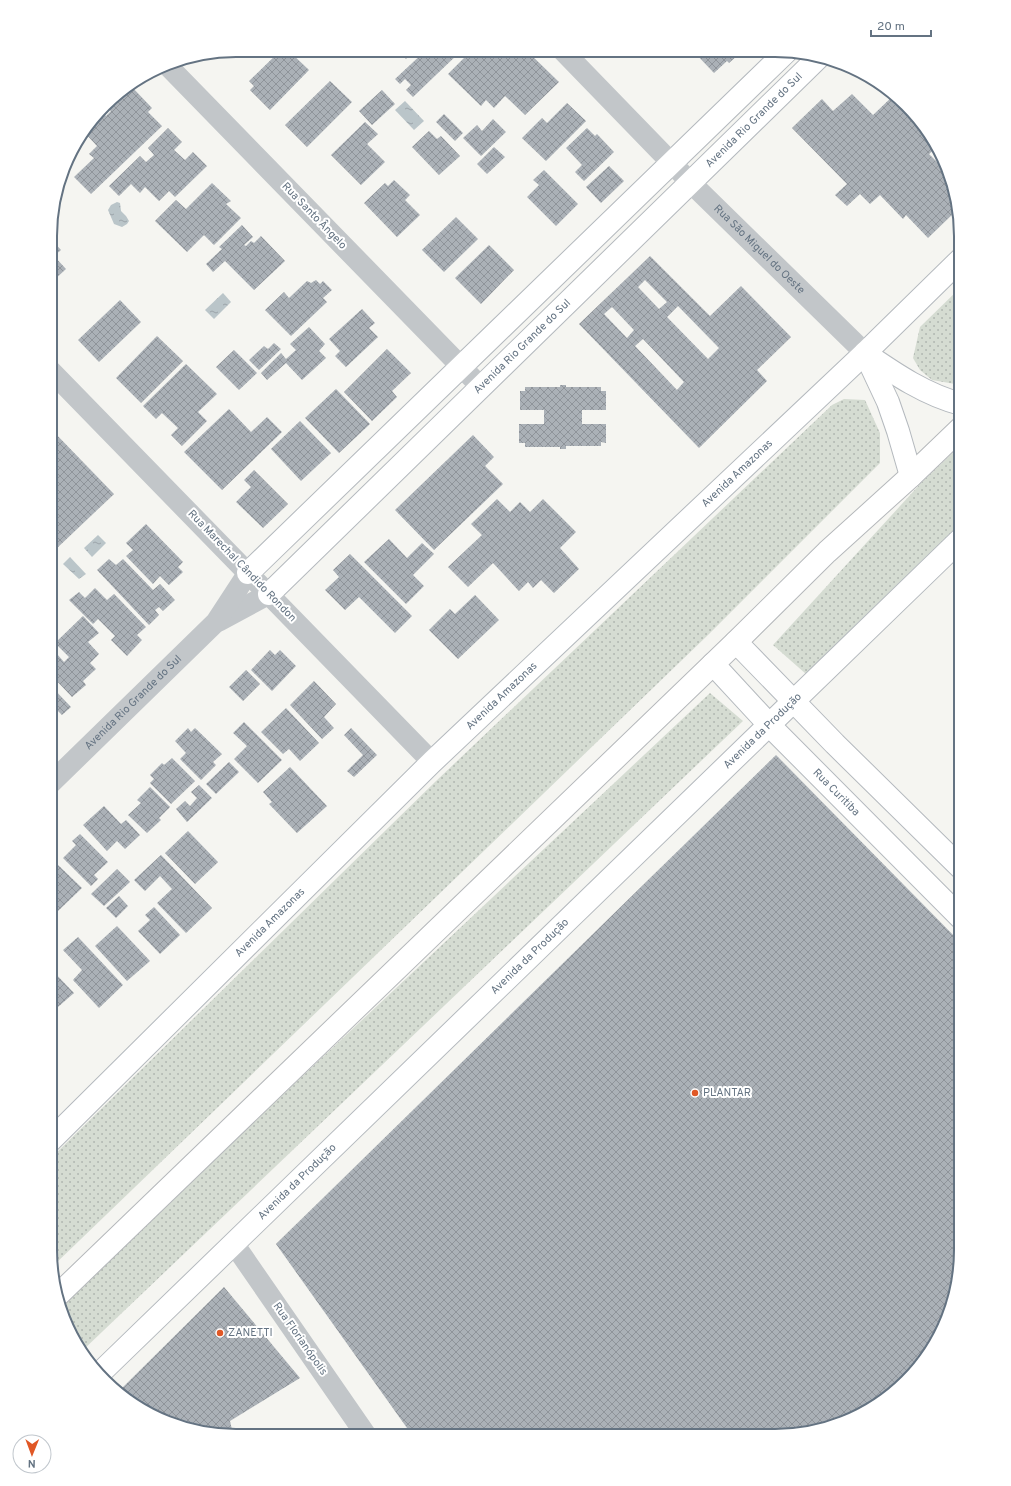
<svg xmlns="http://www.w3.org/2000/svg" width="1011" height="1486" viewBox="0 0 1011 1486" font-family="Overpass,sans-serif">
	<defs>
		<pattern id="grass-dots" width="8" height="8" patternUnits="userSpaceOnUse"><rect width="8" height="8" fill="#d5dcd2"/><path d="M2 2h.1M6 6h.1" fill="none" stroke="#b0b7b0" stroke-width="1.8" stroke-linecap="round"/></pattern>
		<pattern id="water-ripples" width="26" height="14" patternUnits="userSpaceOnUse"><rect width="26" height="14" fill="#bac5c9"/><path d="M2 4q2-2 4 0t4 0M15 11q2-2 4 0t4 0" fill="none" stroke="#9ba4a9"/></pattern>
		<pattern id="building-cross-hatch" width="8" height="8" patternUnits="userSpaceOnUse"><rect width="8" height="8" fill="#abb1b7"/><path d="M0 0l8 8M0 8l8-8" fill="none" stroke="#8f949a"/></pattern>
	</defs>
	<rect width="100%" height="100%" fill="#f5f5f1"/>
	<g fill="url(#grass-dots)">
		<path d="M961,287V382L955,384L932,380L920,370L913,358L920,327Z"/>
		<path d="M844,399L865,400L880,433V463L708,635L53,1266L50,1250V1159L435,782L832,405Z"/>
		<path d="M961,445V526L806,674L773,645L922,482Z"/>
		<path d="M710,693L743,721L82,1351L64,1321L61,1303Z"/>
	</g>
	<g fill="url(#water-ripples)">
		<path d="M405,101L424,121L414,130L395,110Z"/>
		<path d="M117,202L120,203L121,211L126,216L129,221L127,224L122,227L114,224L108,210L111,205Z"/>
		<path d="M223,293L231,302L214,319L205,310Z"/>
		<path d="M98,535L106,543L92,557L84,548Z"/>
		<path d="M70,557L86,574L79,579L63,564Z"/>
	</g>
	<g fill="url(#building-cross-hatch)" fill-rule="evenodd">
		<path d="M398,50H406L415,51L406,59Z"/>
		<path d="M280,51L284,56L289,51L309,70L270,110L250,90L254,86L249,81Z"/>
		<path d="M425,51L430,55L435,51H461L413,97L406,90L411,85L405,79L400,84L395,79Z"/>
		<path d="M463,51H527L559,82L525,115L505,96L494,108L486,100L481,106L448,74L467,55Z"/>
		<path d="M693,51H736L735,53L738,55L729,63L727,61L714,73Z"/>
		<path d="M330,81L352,102L307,147L285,125Z"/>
		<path d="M131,86L152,108L148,112L162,126L91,194L74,177L94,158L89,154L97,146L84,132L97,117L98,118L103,113L106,116L111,111L106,106L120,92Z"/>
		<path d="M382,90L395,104L372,125L359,111Z"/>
		<path d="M852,94L873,115L894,95L922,123L937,147L929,154L949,174L956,211L928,238L906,215L903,219L880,195L870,204L860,194L847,206L835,195L847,184L792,128L822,99L833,111Z"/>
		<path d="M567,103L586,121L546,161L522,138L542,118L547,123Z"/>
		<path d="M444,114L463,133L455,141L436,122Z"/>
		<path d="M493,119L506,132L481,156L463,138L477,125L482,131Z"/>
		<path d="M365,122L378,134L367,144L385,162L361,185L331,155Z"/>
		<path d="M168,128L182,142L174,150L185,160L193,152L207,166L175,197L169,191L159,201L145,187L140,193L131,184L119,196L109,186L140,156L146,162L154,155L148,148Z"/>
		<path d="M587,128L595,136L597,134L614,152L584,181L575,172L582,165L566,148Z"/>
		<path d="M429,131L437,139L441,136L460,156L439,175L412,147Z"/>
		<path d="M494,147L505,157L487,174L477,164Z"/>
		<path d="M609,166L624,181L601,203L586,187Z"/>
		<path d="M544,170L578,204L556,226L527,197L539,185L533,180Z"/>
		<path d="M394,180L410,195L405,200L420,215L397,237L364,203L385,183L388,186Z"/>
		<path d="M212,183L231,201L226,204L241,218L214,245L204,235L187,252L155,221L176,200L186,209Z"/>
		<path d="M456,217L478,239L444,272L422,250Z"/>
		<path d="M242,225L253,237L244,245L246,246L251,241L254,243L261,236L285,261L254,290L225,261L213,272L206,264L222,249L219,247Z"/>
		<path d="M52,240L61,250L54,256L66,269L52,282Z"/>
		<path d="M489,245L514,270L481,304L455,278Z"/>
		<path d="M650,256L710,316L741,286L791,337L757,370L767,381L699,448L579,324ZM645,280L667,302L659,309L638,287ZM678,306L719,348L708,359L667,317ZM612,307L634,330L627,338L604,314ZM643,339L684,382L677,390L635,346Z"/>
		<path d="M316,280L320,284L323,281L332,290L323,298L327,302L291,336L265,310L284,292L289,298L307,281L311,283Z"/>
		<path d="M120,300L141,322L99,362L78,340Z"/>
		<path d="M362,309L375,323L369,328L378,337L346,367L335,356L340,351L329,339Z"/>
		<path d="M309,327L325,344L319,351L326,358L302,380L286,363L267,380L261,373L281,353L286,359L296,350L290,344Z"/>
		<path d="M157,336L183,361L141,403L116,378Z"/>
		<path d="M274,343L281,349L259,370L249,360L264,346L268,349Z"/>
		<path d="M387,349L411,373L392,391L397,397L372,421L344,392Z"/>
		<path d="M234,350L257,373L239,390L216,367Z"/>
		<path d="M186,364L217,394L198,412L207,421L182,446L171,435L178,428L162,413L156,419L143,406Z"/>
		<path d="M560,385H566V387H601V391H606V410H582V424H606V443L601,442V446H566V449H560V447H525V443H519V424H544V410H520V391H525V387H560Z"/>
		<path d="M336,389L370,424L339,453L305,418Z"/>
		<path d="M229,409L251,432L267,417L282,432L222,490L184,452Z"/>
		<path d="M300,421L331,453L301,481L271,449Z"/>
		<path d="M51,429L114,494L55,550L51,546Z"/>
		<path d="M473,435L494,457L485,466L503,484L434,550L395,510Z"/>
		<path d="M254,470L288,504L263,528L236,502L251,487L244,480Z"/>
		<path d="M497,499L510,512L520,502L530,512L543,499L576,532L560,548L579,569L554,593L541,580L533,588L528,582L519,591L493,563L468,587L448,567L482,535L471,524Z"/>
		<path d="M146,524L183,562L178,567L183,572L169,585L160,576L153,584L126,556L133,550L126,543Z"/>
		<path d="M389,539L407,558L422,543L434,554L413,575L424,586L406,604L364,562Z"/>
		<path d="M350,554L412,616L395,633L359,597L345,610L325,590L339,577L333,570Z"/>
		<path d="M109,559L116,565L123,559L153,590L160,584L175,600L163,611L159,607L155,610L159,615L149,625L97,570Z"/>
		<path d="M95,588L107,600L114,594L146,627L137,635L142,640L127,656L111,640L115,636L98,619L93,624L69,600L79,592L85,598Z"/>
		<path d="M475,595L499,620L458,659L429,630L450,609L455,614Z"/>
		<path d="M83,616L99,633L88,642L99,654L90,663L96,669L83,681L86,685L72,697L51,675V659L57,654L64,662L69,657L55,643Z"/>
		<path d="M270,650L275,655L280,650L296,666L272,691L251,670Z"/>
		<path d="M246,670L260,684L243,701L229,687Z"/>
		<path d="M314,681L336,704L324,717L334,728L322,739L290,705Z"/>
		<path d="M51,686L71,707L62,715L55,708L51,712Z"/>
		<path d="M286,708L319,743L300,761L289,749L283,754L261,732Z"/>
		<path d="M244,722L282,760L258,783L234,759L247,746L233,733Z"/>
		<path d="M188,728L191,732L195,728L222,754L213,762L216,765L201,780L180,759L186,753L175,741Z"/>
		<path d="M351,728L377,755L354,777L347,771L363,755L344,735Z"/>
		<path d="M776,755L961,943V1262L951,1310L929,1353L897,1390L846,1422L775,1436L412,1435L276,1244Z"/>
		<path d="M172,758L195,781L171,804L150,783L154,779L150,775L162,763L164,765Z"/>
		<path d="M229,762L239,772L216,794L206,784Z"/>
		<path d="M290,767L327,806L297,833L269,804L272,802L263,792Z"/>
		<path d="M199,785L212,798L187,822L176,809L185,801L190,806L197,798L191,792Z"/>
		<path d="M150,787L170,807L159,818L161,820L147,833L128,815L141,803L137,800Z"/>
		<path d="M104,806L121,824L126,820L140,835L125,849L117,841L107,851L83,825Z"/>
		<path d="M188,831L218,862L195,884L165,853Z"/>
		<path d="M80,834L108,862L94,875L98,879L91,886L63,858L76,845L72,841Z"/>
		<path d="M161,855L212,908L186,933L157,903L172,889L160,876L145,891L134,880Z"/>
		<path d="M55,862L82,888L57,912L51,905V867Z"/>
		<path d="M117,869L130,882L104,906L91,894Z"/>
		<path d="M119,896L128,906L116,918L106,908Z"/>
		<path d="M154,907L180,935L160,954L138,931L150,920L145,915Z"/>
		<path d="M51,910L58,918L51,925Z"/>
		<path d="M117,926L150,961L127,981L95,946Z"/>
		<path d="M78,937L123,985L99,1008L73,980L82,970L63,950Z"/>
		<path d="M50,968L74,993L50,1014Z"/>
		<path d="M50,1036L55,1041L50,1045Z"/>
		<path d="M224,1287L300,1378L230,1421L233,1434H212L165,1422L123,1398L118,1392Z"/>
	</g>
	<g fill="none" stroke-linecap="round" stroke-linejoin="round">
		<g stroke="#b4b9be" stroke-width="24">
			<g id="secondary">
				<path d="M865,353L888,402L898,431L911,476"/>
				<path d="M866,354C895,374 926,395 961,404"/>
				<path d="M248,573L786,52"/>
				<path id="s3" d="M269,594L819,57"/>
				<path d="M736,642L835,744L961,868"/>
				<path id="s4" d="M713,664L774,730L961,918"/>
				<path id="s5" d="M50,1141L432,762L865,353L961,259"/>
				<path id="s6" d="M99,1374L961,539"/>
			</g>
		</g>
		<g stroke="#b5b8bb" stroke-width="24">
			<path id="highway" d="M59,1294L736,642L827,552L911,476L961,428"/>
		</g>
		<g stroke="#c2c6c9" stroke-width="21">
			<path id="s1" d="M563,51L691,183L865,353"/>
			<path d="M167,65L481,387"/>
			<path d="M51,371L432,762"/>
			<path d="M219,621L269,594"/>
			<path id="s2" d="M51,783L216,622L248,573"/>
			<path d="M234,1244L366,1435"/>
		</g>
		<use href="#secondary" stroke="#fff" stroke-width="22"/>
		<use href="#highway" stroke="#fff" stroke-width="22"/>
	</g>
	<g fill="#e05725" stroke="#fff" stroke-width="1.5">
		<circle cx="695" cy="1093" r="4"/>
		<circle cx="220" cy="1333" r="4"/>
	</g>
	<g text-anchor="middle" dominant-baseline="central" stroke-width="4" stroke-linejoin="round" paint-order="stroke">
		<g font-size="11" fill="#647382" stroke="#fff">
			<text stroke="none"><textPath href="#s3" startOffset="678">Avenida Rio Grande do Sul</textPath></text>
			<text transform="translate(314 216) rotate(46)">Rua Santo Ângelo</text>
			<text stroke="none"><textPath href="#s1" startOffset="279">Rua São Miguel do Oeste</textPath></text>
			<text stroke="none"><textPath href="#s3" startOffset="354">Avenida Rio Grande do Sul</textPath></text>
			<text stroke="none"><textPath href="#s5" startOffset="958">Avenida Amazonas</textPath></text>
			<text transform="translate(242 566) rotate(46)">Rua Marechal Cândido Rondon</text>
			<text stroke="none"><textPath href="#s5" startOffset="634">Avenida Amazonas</textPath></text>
			<text stroke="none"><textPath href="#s2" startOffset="115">Avenida Rio Grande do Sul</textPath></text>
			<text stroke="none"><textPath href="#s6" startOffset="924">Avenida da Produção</textPath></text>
			<text stroke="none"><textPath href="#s4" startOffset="178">Rua Curitiba</textPath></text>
			<text stroke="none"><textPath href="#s5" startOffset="310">Avenida Amazonas</textPath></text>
			<text stroke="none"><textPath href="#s6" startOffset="600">Avenida da Produção</textPath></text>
			<text stroke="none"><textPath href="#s6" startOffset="276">Avenida da Produção</textPath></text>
			<text transform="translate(300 1339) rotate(55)">Rua Florianópolis</text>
		</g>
		<g font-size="11" fill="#647382" stroke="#fff" text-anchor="start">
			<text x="703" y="1093">PLANTAR</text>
			<text x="228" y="1333">ZANETTI</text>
		</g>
	</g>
	<path d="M0 0H1011V1486H0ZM236 57H775A179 179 0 0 1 954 236V1250A179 179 0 0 1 775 1429H236A179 179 0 0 1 57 1250V236A179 179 0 0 1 236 57Z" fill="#fff" fill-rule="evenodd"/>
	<path fill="none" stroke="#647382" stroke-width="2" d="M236 57H775A179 179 0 0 1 954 236V1250A179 179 0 0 1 775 1429H236A179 179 0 0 1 57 1250V236A179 179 0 0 1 236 57Z"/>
	<g transform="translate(32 1454) rotate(181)"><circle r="19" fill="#ffffff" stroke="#c1c7cd"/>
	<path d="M0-3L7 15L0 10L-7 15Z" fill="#e05725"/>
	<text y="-6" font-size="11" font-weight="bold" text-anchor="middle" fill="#647382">N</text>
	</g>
	<path d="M871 30v6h60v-6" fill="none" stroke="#647382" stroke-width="2"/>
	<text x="877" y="30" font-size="12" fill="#647382" stroke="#ffffff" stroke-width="3" paint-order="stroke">20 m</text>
</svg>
